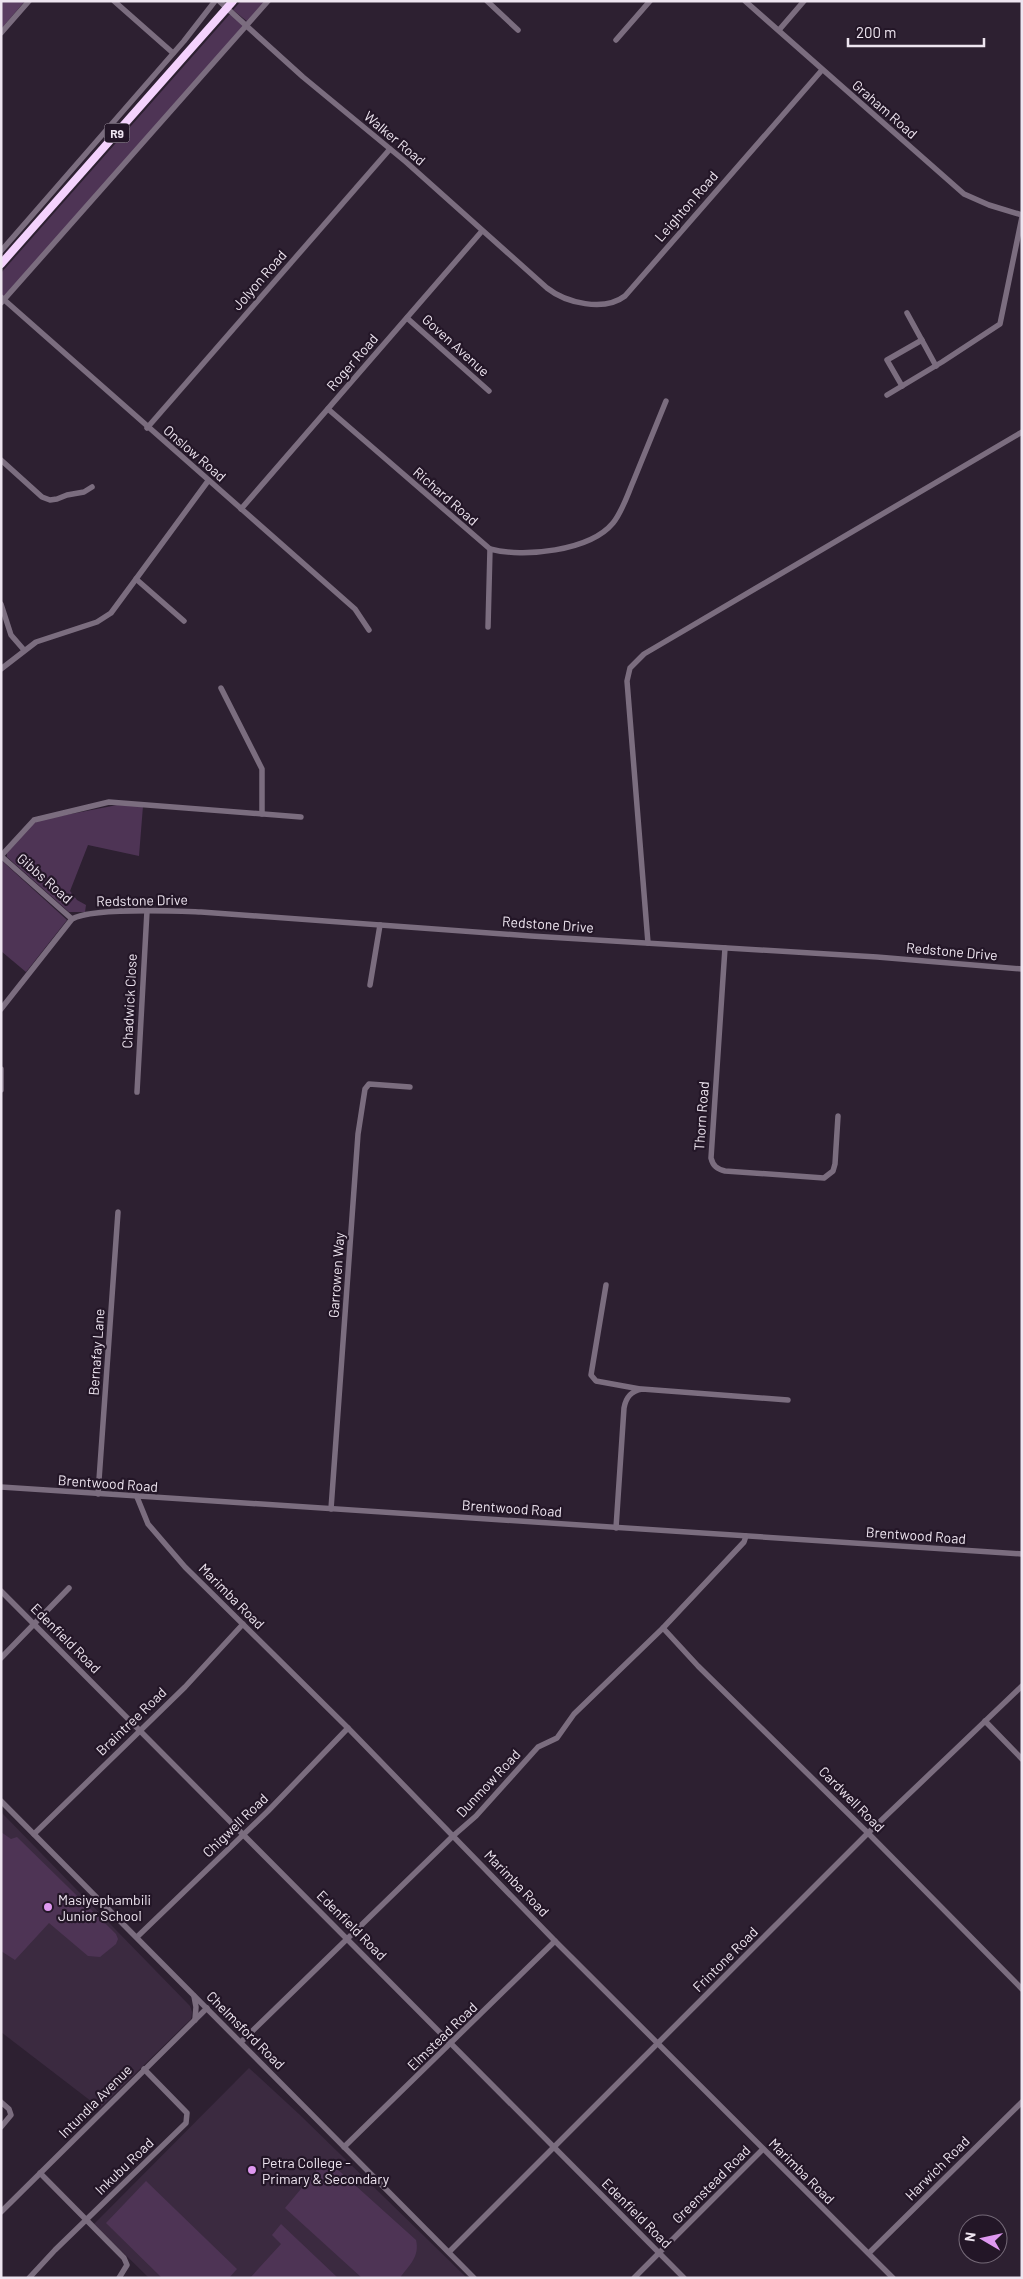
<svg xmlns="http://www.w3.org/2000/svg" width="1023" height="2279" viewBox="0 0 1023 2279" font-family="Barlow,sans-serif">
	<rect width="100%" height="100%" fill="#2d2031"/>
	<g fill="#3b2a40">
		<path d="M1,1812L190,2006L192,2012L191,2019L100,2108L1,2032Z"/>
		<path d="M249,2068L300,2115L467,2278H149L94,2224Z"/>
	</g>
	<g fill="#4e3455">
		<path d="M241,1H266L248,22L233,10Z"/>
		<path d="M229,15H232L245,26L4,298L1,296V273Z"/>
		<path d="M117,805L143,806L139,856L88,845L70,891L77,900L86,905L85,912H69L7,857V853L32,824L40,820Z"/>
		<path d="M1,860L67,920L26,972L1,951Z"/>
		<path d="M1,1832L11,1839L17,1837L116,1934L118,1939L116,1944L100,1957L88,1956L49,1923L15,1960L1,1951Z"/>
		<path d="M326,2159L416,2240C420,2257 409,2265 400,2278H362L285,2208Z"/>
		<path d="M146,2181L237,2269L229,2278H162L106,2223Z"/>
		<path d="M281,2224L338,2278H250L281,2244L272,2235Z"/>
	</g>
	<path fill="#5b3e62" d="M1,1H25L1,29Z"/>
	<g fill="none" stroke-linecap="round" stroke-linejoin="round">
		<g stroke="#7b6d7f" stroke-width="5.5">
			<path d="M114,1L173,53"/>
			<path d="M219,1L303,77L406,162L547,288C566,303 604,312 625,296L822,70"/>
			<path d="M487,1L518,30"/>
			<path d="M745,1L964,194L989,205L1022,215"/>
			<path d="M779,30L804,1"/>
			<path d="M1,33L29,1"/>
			<path d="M616,40L650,1"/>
			<path d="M1,251L184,41L215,1"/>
			<path d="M1,297L355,609L369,630"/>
			<path d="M1,303L268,1"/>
			<path d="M907,313L936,366"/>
			<path d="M407,318L489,391"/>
			<path d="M902,386L887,360L922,340"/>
			<path d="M887,395L942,362L1000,324L1022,217"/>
			<path d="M328,409L490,549L488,627"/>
			<path d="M147,428L390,149"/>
			<path d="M1,460L42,497L50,500L57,499L67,495L84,492L92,487"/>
			<path d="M241,509L482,231"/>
			<path d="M490,549C523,558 590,551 613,523C622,512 627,496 633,482C644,455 655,428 666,401"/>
			<path d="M136,579L184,621"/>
			<path d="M1,604L11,635L24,650"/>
			<path d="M1,669L36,642L97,622L111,613L208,481"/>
			<path d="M221,688L262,769V814"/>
			<path d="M1,856L34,820L109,802L301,817"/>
			<path d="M1,856L72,919"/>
			<path d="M648,943L627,681L630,668L644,654L1022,432"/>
			<path d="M725,948L711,1158C713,1166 717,1169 725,1171L824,1178L833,1171L835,1164L838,1116"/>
			<path d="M370,985L380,925"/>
			<path d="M1,1009L72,919C94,907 174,911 201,912L531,936L877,957L1022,969"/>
			<path d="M1,1069V1090"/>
			<path d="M137,1092L147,911"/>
			<path d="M606,1285L591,1375L596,1381L640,1389"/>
			<path d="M1,1487L1022,1554"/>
			<path d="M98,1494L118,1212"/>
			<path d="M137,1497L148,1524L185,1567L348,1728L555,1941L893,2278"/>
			<path d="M331,1509L358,1134L365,1089L369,1084L410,1087"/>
			<path d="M616,1528L624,1408C626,1397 631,1391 642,1389L788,1400"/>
			<path d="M1,1591L684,2278"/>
			<path d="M663,1628L698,1666L868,1833L1022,1989"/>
			<path d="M1,1658L69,1588"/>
			<path d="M985,1721L1022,1759"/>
			<path d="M1,1801L474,2278"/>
			<path d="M34,1834L185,1687L243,1624"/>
			<path d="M137,1937L268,1811L348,1728"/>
			<path d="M194,1996L196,2007L195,2020"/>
			<path d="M241,2042L453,1836L476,1816L538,1747L557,1738L574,1714L663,1628L744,1542L746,1536"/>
			<path d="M1,2102L9,2109L11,2115L1,2127"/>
			<path d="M344,2147L555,1941"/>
			<path d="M40,2173L124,2258L127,2265L119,2278"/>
			<path d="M1,2212L207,2008"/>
			<path d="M449,2252L868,1833L1022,1686"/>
			<path d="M869,2253L1022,2102"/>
			<path d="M29,2278L55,2250L186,2123L187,2113L144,2069"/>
			<path d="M634,2278L763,2149"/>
		</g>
		<path stroke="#f4d2fd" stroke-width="8" d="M1,264L233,1"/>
	</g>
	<g fill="#df98f1" stroke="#231627" stroke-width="2">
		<circle cx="48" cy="1907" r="5"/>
		<circle cx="252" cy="2170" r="5"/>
	</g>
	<g text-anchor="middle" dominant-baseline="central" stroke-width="4.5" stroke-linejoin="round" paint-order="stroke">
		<rect fill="#231627" stroke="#b1a7b4" stroke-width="1" x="104.5" y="123.5" width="25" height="19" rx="4"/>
		<g font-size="12" font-weight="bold" fill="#eee5f0">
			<text x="117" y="133">R9</text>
		</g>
		<g font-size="14" fill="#eee5f0" stroke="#231627">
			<text transform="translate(885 109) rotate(41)">Graham Road</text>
			<text transform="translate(395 138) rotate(40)">Walker Road</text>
			<text transform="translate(686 206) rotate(-49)">Leighton Road</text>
			<text transform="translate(259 280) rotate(-49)">Jolyon Road</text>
			<text transform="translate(456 345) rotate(42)">Goven Avenue</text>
			<text transform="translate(352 362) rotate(-49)">Roger Road</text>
			<text transform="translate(195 453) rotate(41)">Onslow Road</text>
			<text transform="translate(446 496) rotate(41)">Richard Road</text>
			<text transform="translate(45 878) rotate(41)">Gibbs Road</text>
			<text transform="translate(142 900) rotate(-1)">Redstone Drive</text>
			<text transform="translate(548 924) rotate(4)">Redstone Drive</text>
			<text transform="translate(952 951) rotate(5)">Redstone Drive</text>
			<text transform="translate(129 1001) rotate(-87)">Chadwick Close</text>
			<text transform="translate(701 1116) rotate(-86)">Thorn Road</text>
			<text transform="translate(336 1275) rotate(-86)">Garrowen Way</text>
			<text transform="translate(96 1352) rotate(-86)">Bernafay Lane</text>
			<text transform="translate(108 1483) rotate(4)">Brentwood Road</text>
			<text transform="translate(512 1508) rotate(4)">Brentwood Road</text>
			<text transform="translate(916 1535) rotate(4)">Brentwood Road</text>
			<text transform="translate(232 1596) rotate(45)">Marimba Road</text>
			<text transform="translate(66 1638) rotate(45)">Edenfield Road</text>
			<text transform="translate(131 1721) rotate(-44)">Braintree Road</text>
			<text transform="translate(488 1783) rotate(-47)">Dunmow Road</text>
			<text transform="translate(852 1799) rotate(45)">Cardwell Road</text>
			<text transform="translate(235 1825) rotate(-44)">Chigwell Road</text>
			<text transform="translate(517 1883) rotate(46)">Marimba Road</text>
			<text transform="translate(352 1925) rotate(45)">Edenfield Road</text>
			<text transform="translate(725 1959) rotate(-45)">Frintone Road</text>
			<text transform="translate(246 2030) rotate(45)">Chelmsford Road</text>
			<text transform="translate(442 2036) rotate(-44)">Elmstead Road</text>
			<text transform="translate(95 2101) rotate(-45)">Intundla Avenue</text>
			<text transform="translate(124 2166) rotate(-44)">Inkubu Road</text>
			<text transform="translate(937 2168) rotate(-45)">Harwich Road</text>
			<text transform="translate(802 2171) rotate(45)">Marimba Road</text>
			<text transform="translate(711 2184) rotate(-45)">Greenstead Road</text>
			<text transform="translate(637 2213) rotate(45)">Edenfield Road</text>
		</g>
		<g font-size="14" fill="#eee5f0" stroke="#231627" text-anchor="start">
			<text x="58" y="1899">Masiyephambili<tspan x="58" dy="16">Junior School</tspan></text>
			<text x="262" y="2162">Petra College -<tspan x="262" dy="16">Primary &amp; Secondary</tspan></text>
		</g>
	</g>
	<rect width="1023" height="2279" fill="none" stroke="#eee5f0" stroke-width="5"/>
	<g transform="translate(983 2239) rotate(279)"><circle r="24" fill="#231627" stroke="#746977"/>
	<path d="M0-4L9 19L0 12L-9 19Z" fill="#df98f1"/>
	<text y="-8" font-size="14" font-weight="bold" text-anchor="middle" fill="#eee5f0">N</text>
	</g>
	<path d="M848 38v8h136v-8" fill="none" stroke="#eee5f0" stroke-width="2.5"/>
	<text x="856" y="38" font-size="15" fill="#eee5f0" stroke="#231627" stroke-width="4" paint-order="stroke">200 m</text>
</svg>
